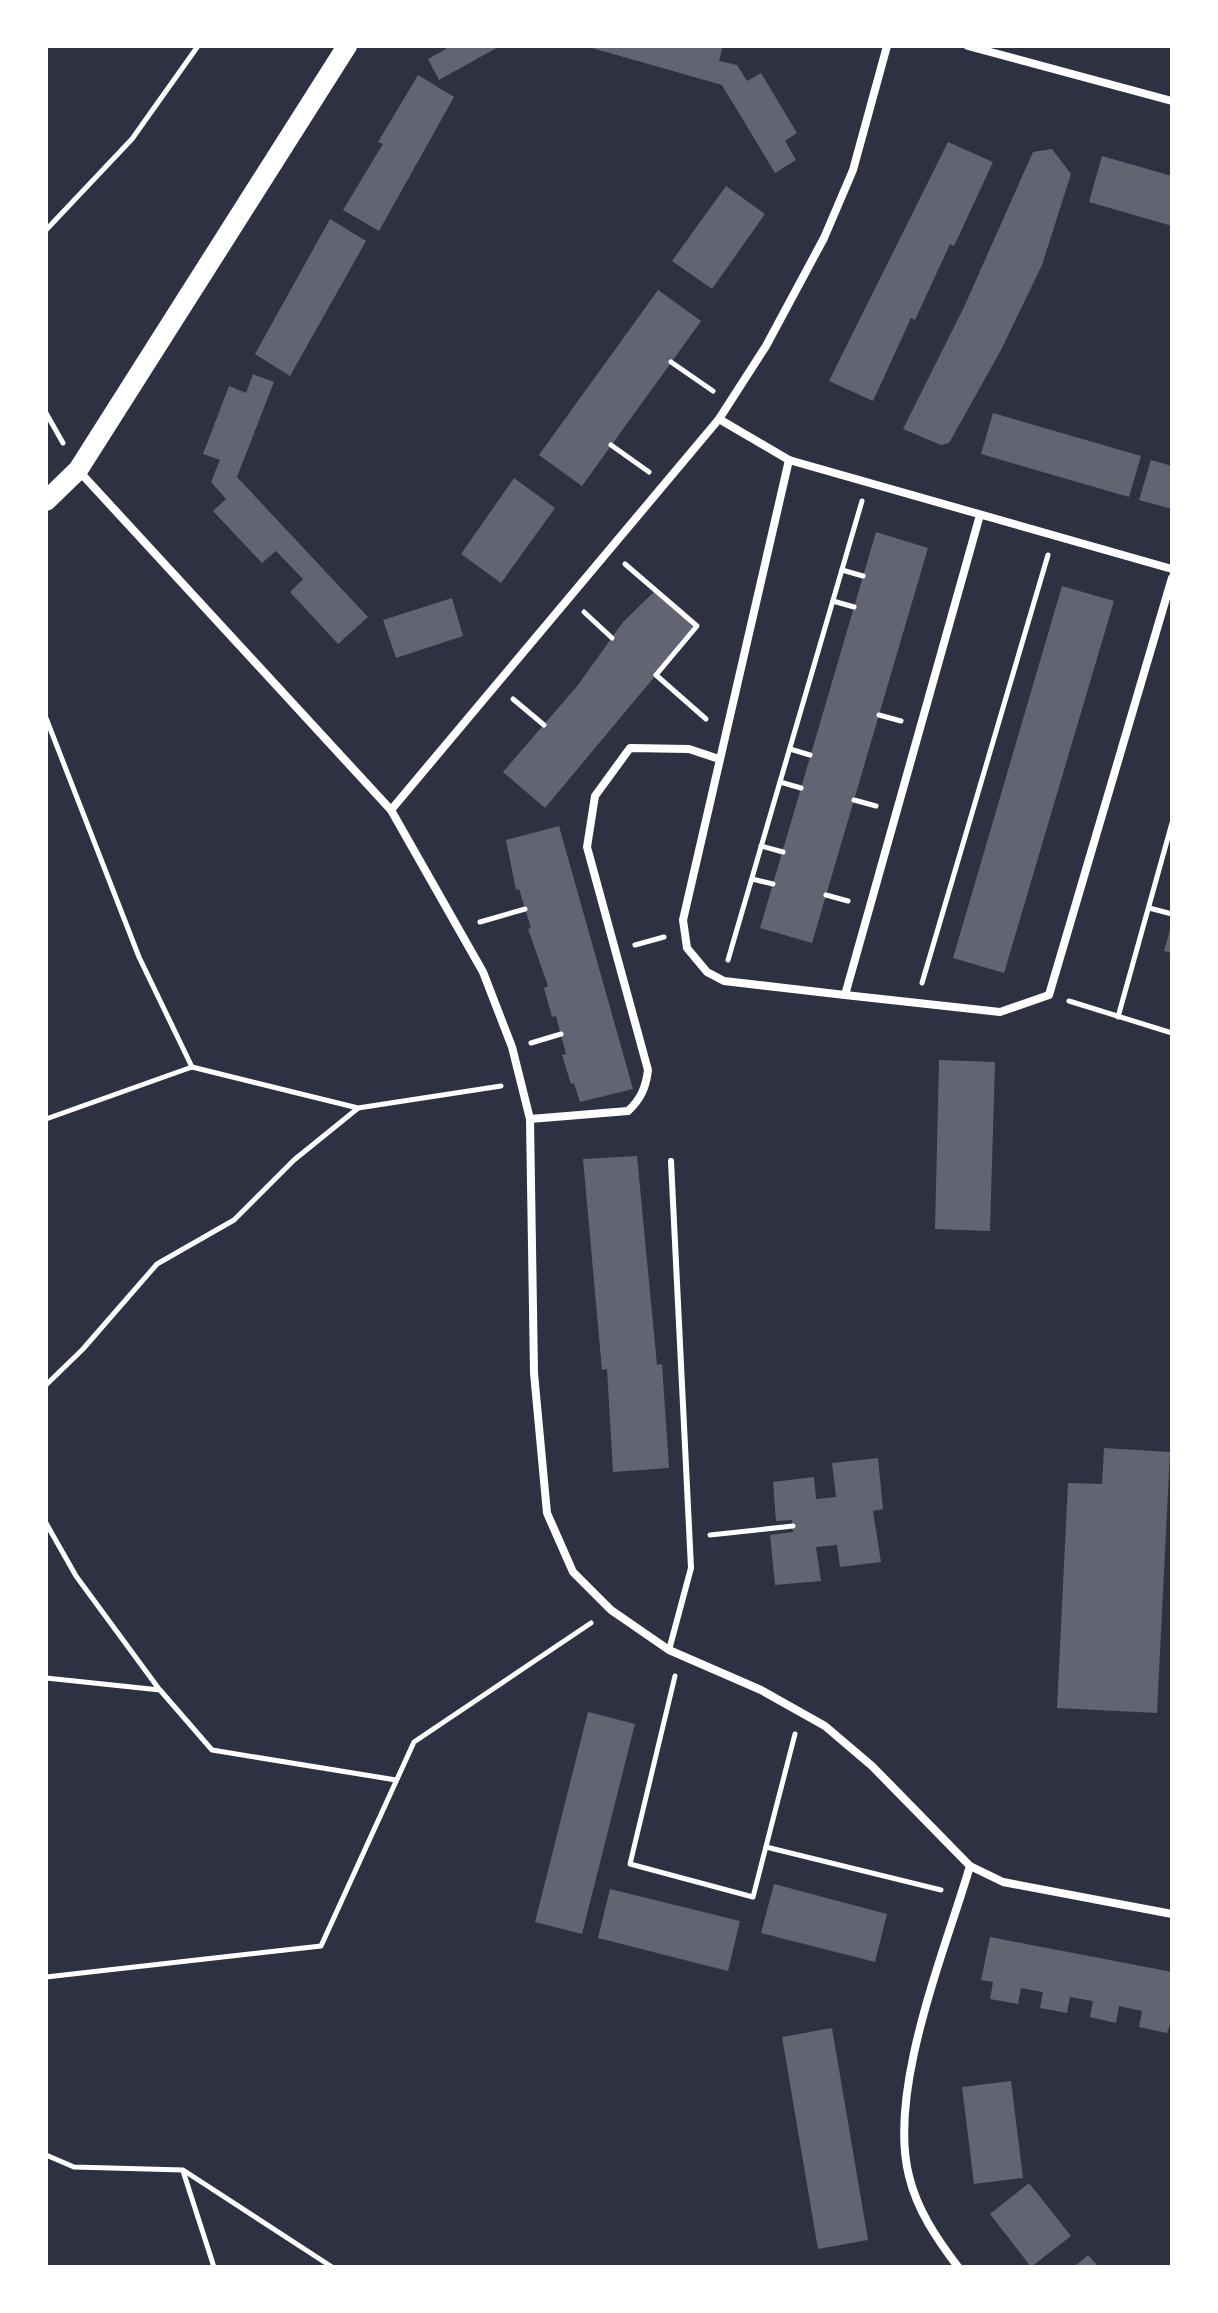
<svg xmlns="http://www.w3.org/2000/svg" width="1218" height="2313" viewBox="0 0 1218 2313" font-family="Helvetica,sans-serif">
	<rect width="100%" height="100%" fill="#2d3142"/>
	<g fill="#626471">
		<path d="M444,46H500L439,80L428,59L446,49Z"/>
		<path d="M585,46H723L719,61L737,65L747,81L761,73L797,133L785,141L796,160L775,173L722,85Z"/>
		<path d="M418,75L454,97L379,231L343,210L383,144L378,142Z"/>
		<path d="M948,142L993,162L954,246L950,244L915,320L911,318L873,401L829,381Z"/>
		<path d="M1052,149L1071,174L1042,265L1001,350L949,443L941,445L903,429L964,307L1033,152Z"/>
		<path d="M1102,156L1172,176V226L1089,202Z"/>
		<path d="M726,186L765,214L712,289L672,261Z"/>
		<path d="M330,219L366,241L290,376L255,354Z"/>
		<path d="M658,290L701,321L582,486L539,455Z"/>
		<path d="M253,374L274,382L237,477L368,617L338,644L290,592L303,579L276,551L262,563L213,511L226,499L211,482L220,460L203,454L229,386L246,393Z"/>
		<path d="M993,413L1141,456L1129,497L981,454Z"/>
		<path d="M1151,460L1172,466V509L1139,500Z"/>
		<path d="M514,478L555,508L501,583L461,554Z"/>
		<path d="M876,532L928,548L812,943L760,928Z"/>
		<path d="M1062,586L1114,601L1004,973L953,958Z"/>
		<path d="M654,592L696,627L545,808L503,772L578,685L623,622Z"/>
		<path d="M452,598L463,636L396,658L383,620Z"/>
		<path d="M559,826L633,1089L580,1102L574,1083L571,1084L562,1055L566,1054L556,1016L552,1017L544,988L548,986L528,929L531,928L519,889L516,890L506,840Z"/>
		<path d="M1171,926H1172V953L1164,951Z"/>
		<path d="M939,1060L995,1062L990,1231L935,1229Z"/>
		<path d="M637,1156L657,1365L662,1364L669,1468L613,1472L607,1369L602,1370L583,1159Z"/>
		<path d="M1104,1448L1170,1452L1157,1713L1057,1708L1068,1483L1102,1484Z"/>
		<path d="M878,1458L883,1509L873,1511L881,1562L840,1567L837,1545L816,1547L821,1581L775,1585L770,1535L793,1532L792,1520L776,1521L773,1482L814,1477L816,1499L836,1497L832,1463Z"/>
		<path d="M588,1712L635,1724L582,1934L535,1922Z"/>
		<path d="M774,1884L887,1914L875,1962L761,1933Z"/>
		<path d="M610,1889L740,1921L728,1971L598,1938Z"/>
		<path d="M990,1937L1172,1972V2018L1167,2033L1139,2027L1142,2011L1119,2006L1116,2023L1090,2017L1093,2001L1081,1999L1070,1997L1067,2013L1040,2008L1043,1992L1031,1990L1021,1988L1018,2004L990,1999L993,1982L981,1980Z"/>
		<path d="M832,2028L868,2240L818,2249L782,2037Z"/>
		<path d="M1011,2081L1023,2178L974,2184L962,2087Z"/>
		<path d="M1029,2183L1071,2236L1031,2267L990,2214Z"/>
		<path d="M1088,2255L1099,2267H1074Z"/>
	</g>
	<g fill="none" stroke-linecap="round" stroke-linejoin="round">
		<g stroke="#fff" stroke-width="5">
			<path d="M46,230L132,139L198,46"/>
			<path d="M671,362L713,391"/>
			<path d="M46,413L63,443"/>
			<path d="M611,445L649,472"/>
			<path d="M625,564L697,626L656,675"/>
			<path d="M842,570L863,576"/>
			<path d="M833,601L854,607"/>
			<path d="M584,612L612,638"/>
			<path d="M656,675L706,719"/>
			<path d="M513,699L544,725"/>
			<path d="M879,715L901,721"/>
			<path d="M46,718L139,957L192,1067"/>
			<path d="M790,749L810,755"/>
			<path d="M780,782L801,788"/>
			<path d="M854,800L876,806"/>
			<path d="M761,846L783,852"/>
			<path d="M752,879L773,884"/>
			<path d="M826,895L848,901"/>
			<path d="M1149,908L1172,914"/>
			<path d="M480,922L525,909"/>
			<path d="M635,945L664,937"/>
			<path d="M728,960L862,501"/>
			<path d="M922,983L1048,555"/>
			<path d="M1069,1001L1172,1033"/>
			<path d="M1118,1017L1172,823"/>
			<path d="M531,1043L561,1034"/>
			<path d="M46,1119L192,1067L358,1108L501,1086"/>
			<path d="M46,1385L83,1349L157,1264L234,1220L294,1160L357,1109"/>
			<path d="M46,1523L76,1576L159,1689"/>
			<path d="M710,1535L793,1526"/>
			<path d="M675,1676L630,1864L753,1897L795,1734"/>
			<path d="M46,1678L160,1690L212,1750L396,1780"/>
			<path d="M766,1847L941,1890"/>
			<path d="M46,1977L321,1946L414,1742L591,1623"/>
			<path d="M46,2155L74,2167L183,2170L332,2267"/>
			<path d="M183,2171L214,2267"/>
		</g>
		<path stroke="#fff" stroke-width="6" d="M669,1650L691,1568L671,1161"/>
		<g stroke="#fff" stroke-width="8">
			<path d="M968,46L1172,101"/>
			<path d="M719,419L789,460L1172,569"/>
			<path d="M789,460L683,920L687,948L707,972L724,981L845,995L980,515"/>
			<path d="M78,470L391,810L483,972L512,1047L530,1119L534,1373L547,1513L573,1572L611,1610L669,1650L761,1690L825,1726L872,1766L970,1866L1003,1882L1172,1914"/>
			<path d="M391,810L719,419L766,346L824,238L853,170L887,46"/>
			<path d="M845,995L1000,1012L1049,995L1172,578"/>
			<path d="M530,1119L628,1111C641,1099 646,1087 648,1070L587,847L595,796L630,748L689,749L719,759"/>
			<path d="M958,2267C937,2239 917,2210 909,2176C887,2090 945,1951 970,1866"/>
		</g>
		<path stroke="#fff" stroke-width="20" d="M46,501L78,470L347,46"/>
	</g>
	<rect width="1218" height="2313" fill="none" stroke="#ffffff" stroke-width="96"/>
</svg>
